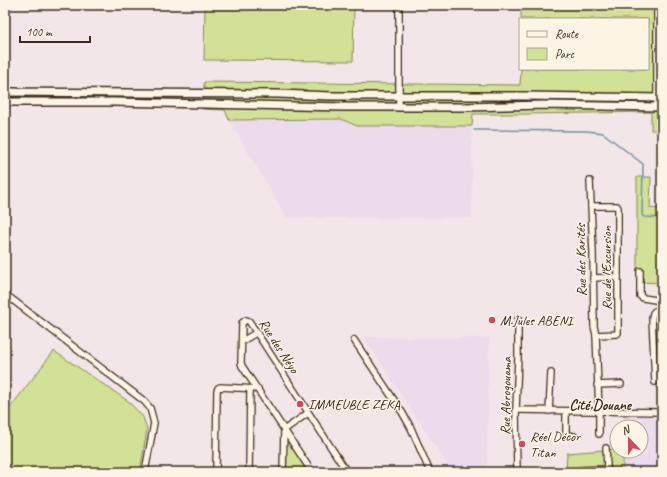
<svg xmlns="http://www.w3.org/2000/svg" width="667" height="477" viewBox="0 0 667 477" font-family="Caveat,sans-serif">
	<rect width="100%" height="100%" fill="#f3e6e8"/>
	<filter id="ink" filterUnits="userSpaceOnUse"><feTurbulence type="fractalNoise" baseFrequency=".025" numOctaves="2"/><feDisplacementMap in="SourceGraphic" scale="8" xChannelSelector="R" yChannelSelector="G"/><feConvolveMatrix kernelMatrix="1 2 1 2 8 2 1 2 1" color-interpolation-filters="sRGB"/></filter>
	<g filter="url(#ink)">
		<g fill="#ecdbea">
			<path d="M341,119L357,126H472V218H287L229,120Z"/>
			<path d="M364,337L489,338L487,472H452Z"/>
			<path d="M623,416H662V472H623V451H641V427H623Z"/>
		</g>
		<g fill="#d1e195" stroke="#86865a">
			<path d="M205,5H354L353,61L204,60Z"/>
			<path d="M521,5H662V130H651V112L524,114H473L472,126H357L341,119L229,120L225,110L202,109L204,89V82L520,85L521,69H648V19H521Z"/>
			<path d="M637,177H651L650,208L662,209V283L637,282Z"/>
			<path d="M54,351L128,401L143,417L147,429L140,472H5V414Z"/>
			<path d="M285,434L310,472H284Z"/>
			<path d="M617,449V451H623V472H566L567,453Z"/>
		</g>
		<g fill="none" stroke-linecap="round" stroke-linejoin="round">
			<path stroke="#7192a0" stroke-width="1.5" d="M474,130L586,131L603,133L643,164L642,215L644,217L662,218"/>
			<g stroke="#3b2a1e" stroke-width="8">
				<g id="minor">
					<path d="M657,5V107"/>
					<path d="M399,107V5"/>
					<path d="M590,181L593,253L594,326L596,335L599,412V434"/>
					<path d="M591,206H617L618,208V333L617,334L596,335"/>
					<path d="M640,271V296L643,298L662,301"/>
					<path d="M593,278L618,277"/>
					<path d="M5,294L144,401L150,408L154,423L145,472"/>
					<path d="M354,340L402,412L411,428L430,472"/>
					<path d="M242,341L256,333"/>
					<path d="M655,382L652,318L653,313L655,311L662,309"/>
					<path d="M597,385L621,384"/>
					<path d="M516,410L662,412"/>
					<path d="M549,411L551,373"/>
					<path d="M566,411V433L567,435L574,436"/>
					<path d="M216,472L217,391L218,388L220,387L258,389"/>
					<path d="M249,472L250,389"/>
					<path d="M283,472L284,430L308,413"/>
					<path d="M312,472L242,366L241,363L242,323L246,320L249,321L347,472"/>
					<path d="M517,472L516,410L518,357V319"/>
					<path d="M572,472L581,470L606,469L607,467L606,448"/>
				</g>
			</g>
			<g stroke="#3b2a1e" stroke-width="10">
				<g id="major">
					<path d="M5,92L278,94L332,96H523L662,98"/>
					<path d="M5,102H114L344,107H466L544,105L662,107"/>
				</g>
			</g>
			<use href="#minor" stroke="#fcf5e5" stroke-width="5.5"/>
			<use href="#major" stroke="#fcf5e5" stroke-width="7"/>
		</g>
	</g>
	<g fill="#d1495b" stroke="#fcf5e5" stroke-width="1.5">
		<circle cx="492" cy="320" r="4"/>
		<circle cx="300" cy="404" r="4"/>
		<circle cx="522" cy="444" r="4"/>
	</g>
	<g text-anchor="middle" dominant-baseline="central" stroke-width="3" stroke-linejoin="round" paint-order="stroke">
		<g font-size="14" fill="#3b2a1e" stroke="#fcf5e5">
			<text transform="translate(581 260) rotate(-91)">Rue des Karités</text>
			<text transform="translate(606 268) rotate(-90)">Rue de l'Excursion</text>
			<text transform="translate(279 346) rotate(57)">Rue des Néyo</text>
			<text transform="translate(506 396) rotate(-89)">Rue Abrogouama</text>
		</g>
		<g font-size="14" fill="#3b2a1e" stroke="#fcf5e5" text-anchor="start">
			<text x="500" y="320">M.Jules ABENI</text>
			<text x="308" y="404">IMMEUBLE ZEKA</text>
			<text x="530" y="436">Réel Décor<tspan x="530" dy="16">Titan</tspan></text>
		</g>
		<g font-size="15" font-weight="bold" fill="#3b2a1e" stroke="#fcf5e5">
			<text x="600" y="405">Cité Douane</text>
		</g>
	</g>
	<rect width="667" height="477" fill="none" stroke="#fcf5e5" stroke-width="20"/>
	<rect x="10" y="10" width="647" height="457" fill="none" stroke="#3b2a1e" stroke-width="1.5" filter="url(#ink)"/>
	<rect x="519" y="18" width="130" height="52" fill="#fcf5e5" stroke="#afa495"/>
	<rect x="527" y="31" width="20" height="6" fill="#fcf5e5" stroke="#afa495"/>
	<text x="555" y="38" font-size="12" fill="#3b2a1e">Route</text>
	<rect x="527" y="48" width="20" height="12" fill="#d1e195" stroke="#afa495"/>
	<text x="555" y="58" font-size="12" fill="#3b2a1e">Parc</text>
	<g transform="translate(629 439) rotate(338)"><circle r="19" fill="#fcf5e5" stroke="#afa495"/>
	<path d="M0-3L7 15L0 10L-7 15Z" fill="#d1495b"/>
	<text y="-6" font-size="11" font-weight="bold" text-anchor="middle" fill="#3b2a1e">N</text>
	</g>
	<path d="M20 36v6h70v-6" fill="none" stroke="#3b2a1e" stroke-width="2"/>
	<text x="26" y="36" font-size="12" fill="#3b2a1e" stroke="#fcf5e5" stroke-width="3" paint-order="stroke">100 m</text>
</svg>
